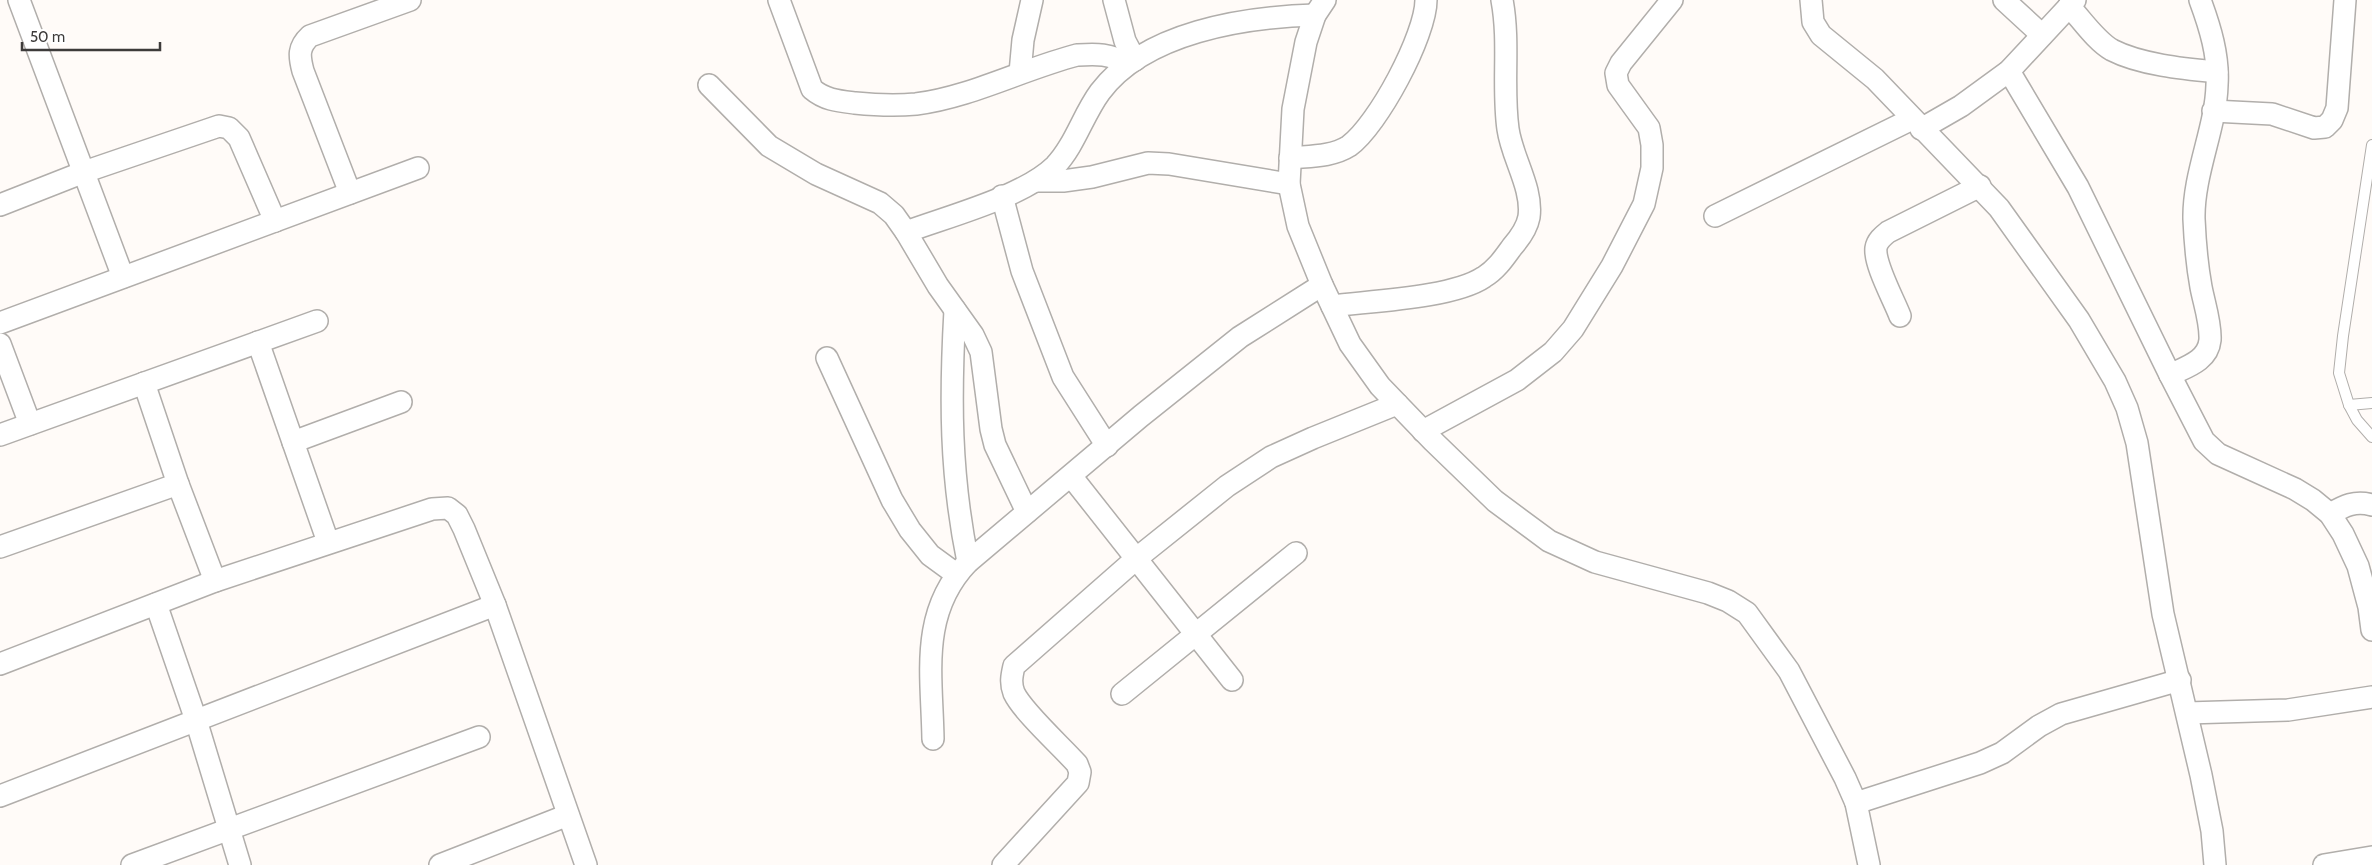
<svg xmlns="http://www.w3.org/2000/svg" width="2372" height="865" viewBox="0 0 2372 865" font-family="Cabin,sans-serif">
	<rect width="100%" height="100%" fill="#fffbf8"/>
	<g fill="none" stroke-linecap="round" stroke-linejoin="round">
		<g stroke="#b1aeab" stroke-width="12">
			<g id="lane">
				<path d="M2372,145L2343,336L2339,373L2349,405L2357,420L2372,437"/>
				<path d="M2349,405L2372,403"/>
			</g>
		</g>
		<g stroke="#b1aeab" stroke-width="24">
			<g id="street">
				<path d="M19,0L123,277"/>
				<path d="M779,0L812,89C825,100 838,101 855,103C875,105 895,106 916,104C971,97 1023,69 1077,55C1096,54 1110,53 1127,64"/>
				<path d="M1114,0L1125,41L1135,60"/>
				<path d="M1325,0L1315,15L1306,42L1293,109L1289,184L1298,226L1322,285L1350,344L1380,386L1433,441L1495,501L1549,541L1595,562L1708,593L1728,601L1747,613L1789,671L1845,778L1856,803L1869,865"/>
				<path d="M1811,0L1813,22L1821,35L1875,79L1999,208L2079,320L2115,381L2127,408L2137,443L2163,614L2201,775L2212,831L2215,865"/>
				<path d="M2004,0L2042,35"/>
				<path d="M2069,6C2082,20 2096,41 2112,50C2141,65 2186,69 2217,72"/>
				<path d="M2009,71L2078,187L2170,375L2204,441L2218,454L2295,489L2313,500L2330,514L2343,534L2358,566L2369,607L2372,630"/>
				<path d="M1020,73L1023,40L1032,0"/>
				<path d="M709,85L769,146L816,174L880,203L894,215L906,232L938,286L973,335L981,352L991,429L995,445L1027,512"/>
				<path d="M2213,111L2272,114L2314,128L2325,127L2332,120L2337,108L2345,0"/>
				<path d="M1921,129L1961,106L2009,71L2075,0"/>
				<path d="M1290,158C1309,156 1332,157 1349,146C1378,125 1426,35 1426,0"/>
				<path d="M1036,181H1063L1092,177L1148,163L1169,164L1289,184"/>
				<path d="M350,193L303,71C299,56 298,47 310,36L410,0"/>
				<path d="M1002,196L1022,271L1063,377L1107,446"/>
				<path d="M0,205L84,172L219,126L229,128L239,138L275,221"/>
				<path d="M1715,216L1912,119"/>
				<path d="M906,232C949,216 1023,197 1055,166C1075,145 1083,115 1100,92C1145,32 1244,17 1315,15"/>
				<path d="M1332,306C1371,301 1453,298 1484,277C1496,270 1504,258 1512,247C1519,239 1527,228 1529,217C1533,188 1512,158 1508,129C1502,86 1510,43 1502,0"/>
				<path d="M955,310C950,398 950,474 968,562"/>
				<path d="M1900,316C1894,300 1874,264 1876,248C1877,241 1883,236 1888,232L1980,186"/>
				<path d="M0,323L418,168"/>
				<path d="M258,342L328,542"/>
				<path d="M0,344L30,424"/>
				<path d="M827,358L892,500L910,530L930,555L956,574"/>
				<path d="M2170,375C2186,367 2208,361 2210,340C2211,323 2204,303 2201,287C2197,265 2195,242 2194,219C2193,174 2216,128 2217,85C2219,56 2210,27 2200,0"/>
				<path d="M144,383L178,484L215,581"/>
				<path d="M1423,431L1517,380L1553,352L1573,329L1612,266L1644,204L1652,168V145L1649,128L1618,85L1616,73L1621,63L1672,0"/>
				<path d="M0,435L317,321"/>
				<path d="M293,442L401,402"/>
				<path d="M1071,476L1232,680"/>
				<path d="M2330,514C2344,506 2355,500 2372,505"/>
				<path d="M0,547L178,484"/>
				<path d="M156,604L196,720L240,865"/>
				<path d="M0,664L215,581L432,509L448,508L457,515L464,529L495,605L586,865"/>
				<path d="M1122,694L1296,553"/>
				<path d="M2187,713L2288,710L2372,697"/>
				<path d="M933,739C932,675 919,613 968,562L1141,416L1240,337L1322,285"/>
				<path d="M0,796L495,605"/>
				<path d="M1856,803L1980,763L2002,753L2039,726L2061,714L2180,680"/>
				<path d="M132,865L479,737"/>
				<path d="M440,865L568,815"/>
				<path d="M1003,865L1078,783L1080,772L1077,764C1061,746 1023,712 1014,693C1010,683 1012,675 1014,666L1137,558L1227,486L1271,457L1313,438L1397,404"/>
				<path d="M2324,865L2372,857"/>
			</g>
		</g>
		<use href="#lane" stroke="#fff" stroke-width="10"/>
		<use href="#street" stroke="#fff" stroke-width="21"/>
	</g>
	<path d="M22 42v8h138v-8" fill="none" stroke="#3d3b3a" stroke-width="2.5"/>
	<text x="30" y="42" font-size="15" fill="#3d3b3a" stroke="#ffffff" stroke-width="4" paint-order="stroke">50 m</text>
</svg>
